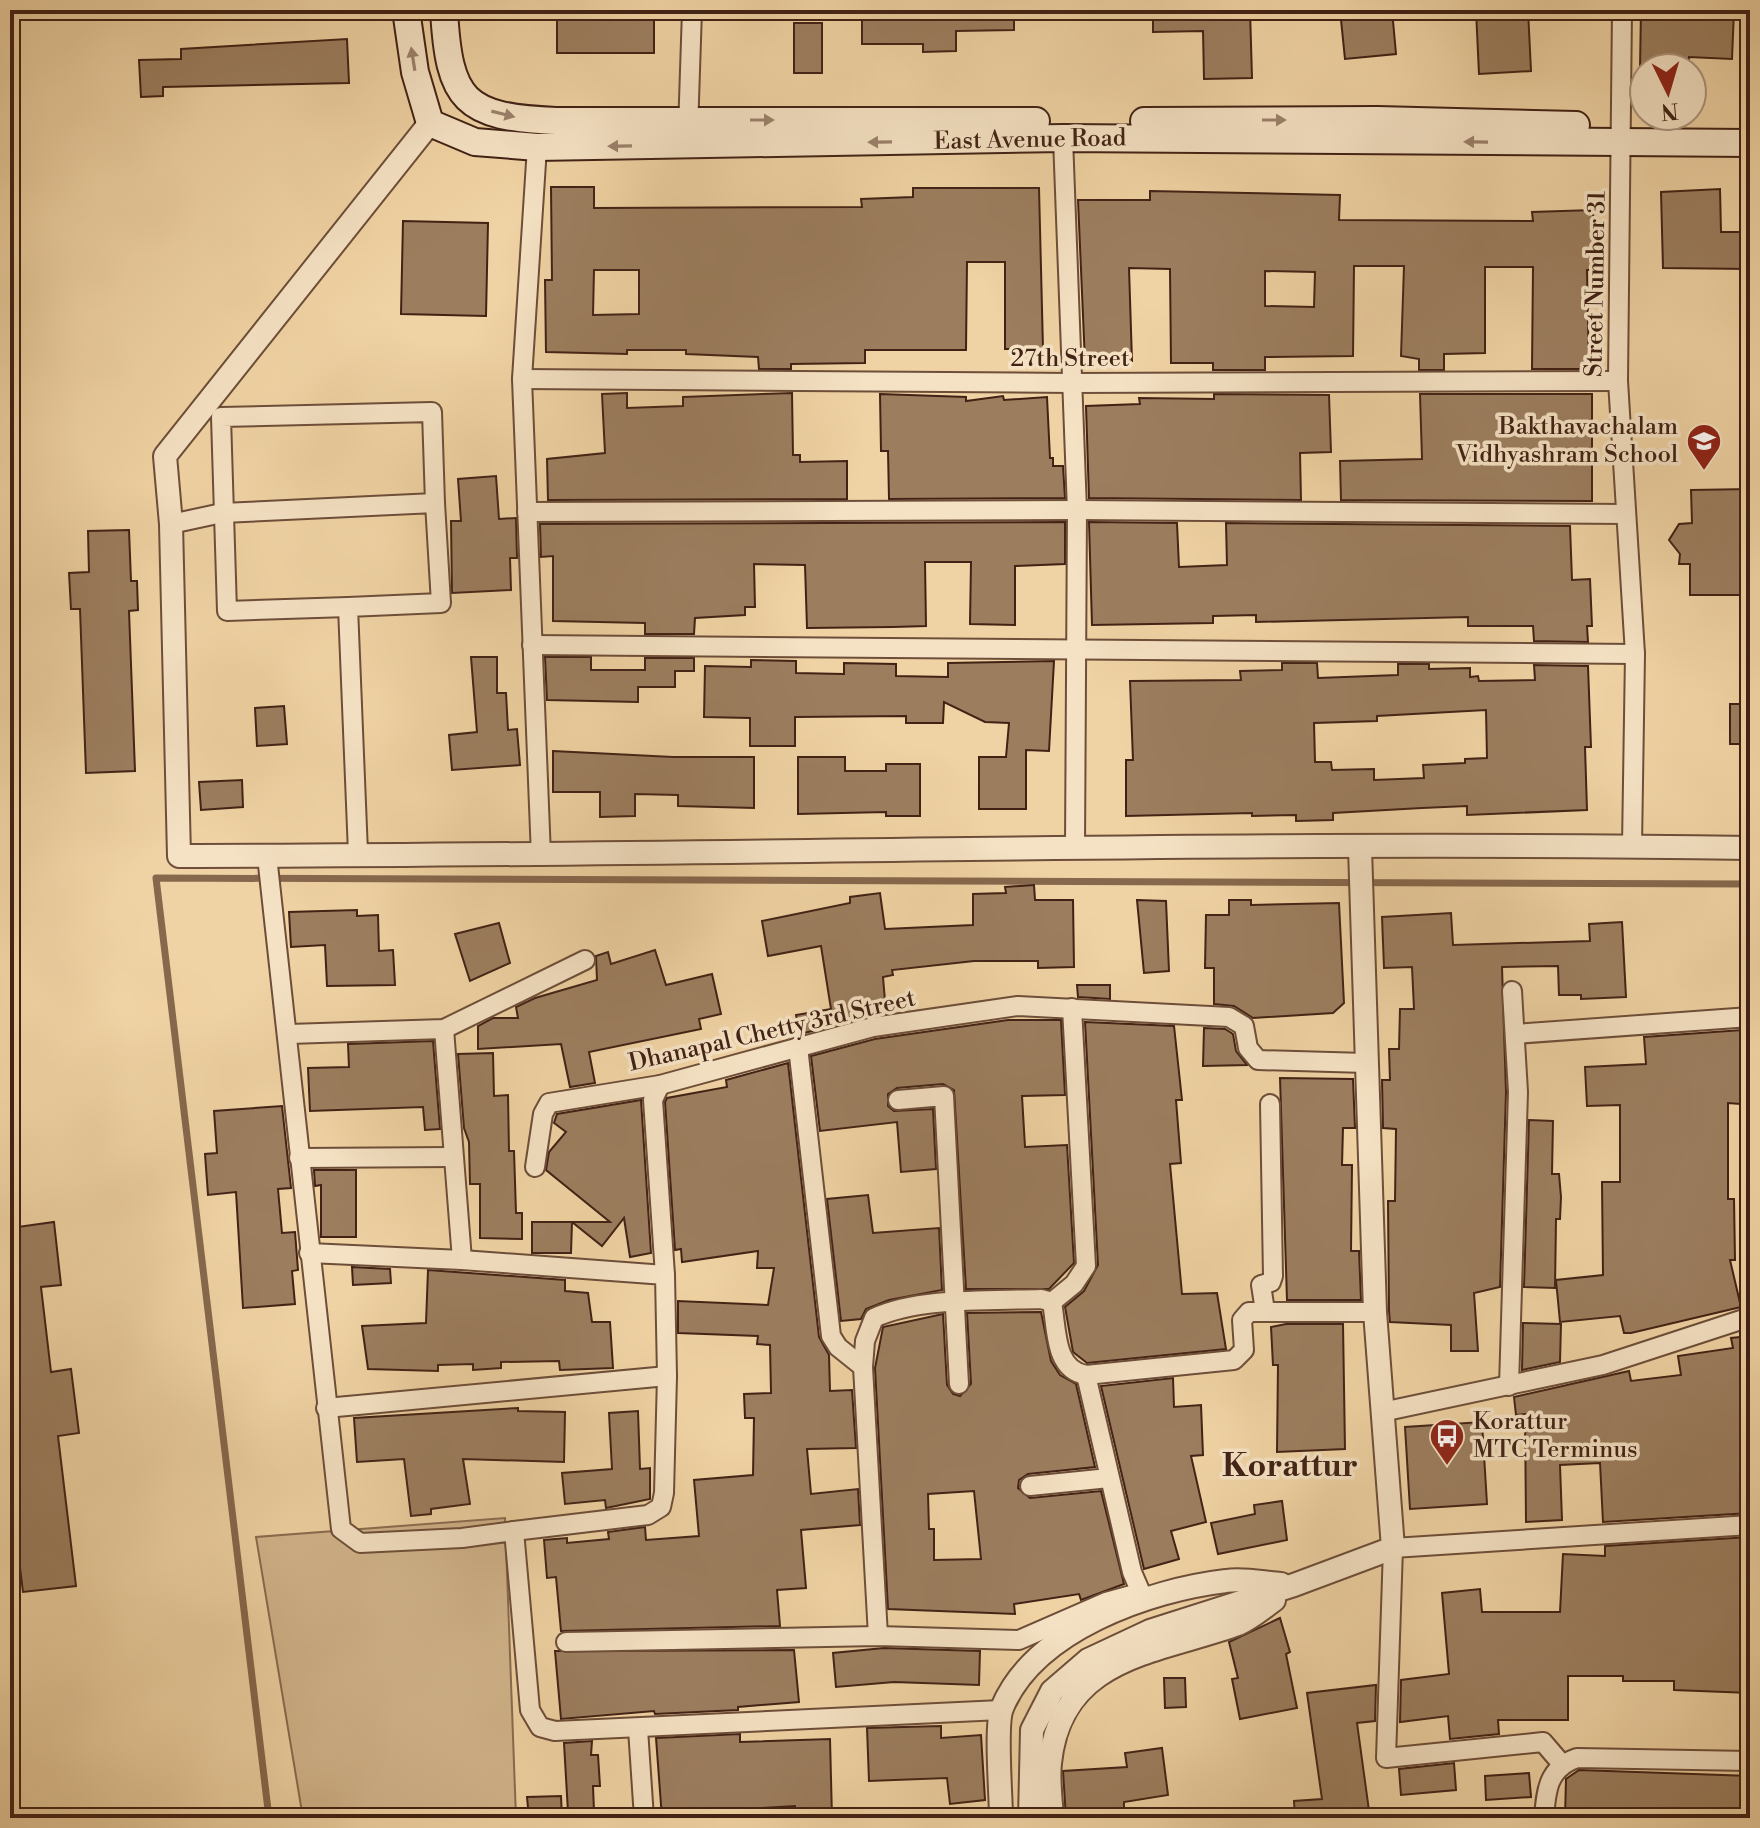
<svg xmlns="http://www.w3.org/2000/svg" width="1760" height="1828" viewBox="0 0 1760 1828" font-family="'Libre Bodoni',serif">
	<rect width="100%" height="100%" fill="#f0d3a4"/>
	<filter id="stains"><feTurbulence type="fractalNoise" baseFrequency=".0025" numOctaves="4"/><feColorMatrix values="0 0 0 0 .2 0 0 0 0 .09 0 0 0 0 .02 0 0 0 .5 -.17"/></filter>
	<radialGradient id="worn" r=".72"><stop offset=".6" stop-color="#630" stop-opacity="0"/><stop offset="1" stop-color="#630" stop-opacity=".3"/></radialGradient>
	<path fill="#d2b58c" stroke="#8a6c50" stroke-width="2" d="M505,1518L516,1818H303L256,1537Z"/>
	<g fill="none" stroke-linecap="round" stroke-linejoin="round">
		<path stroke="#86684d" stroke-width="7" d="M269,1818L156,878L1750,884"/>
	</g>
	<g fill="#9c7e5f" stroke="#412215" stroke-width="2" fill-rule="evenodd">
		<rect x="557" y="10" width="97" height="43"/>
		<path d="M862,10H1014V30L956,31V51L923,52V44H862Z"/>
		<path d="M1153,10H1250L1252,78L1204,79L1203,31L1153,32Z"/>
		<path d="M1340,10H1392L1396,54L1345,59Z"/>
		<path d="M1476,10H1528L1531,71L1479,74Z"/>
		<path d="M1641,10H1734L1732,59L1689,57L1688,68H1640Z"/>
		<rect x="794" y="23" width="28" height="50"/>
		<path d="M347,39L349,83L163,87V96L141,97L139,60L181,59V49Z"/>
		<path d="M551,187H594V208L862,207L861,199L913,197V188H1039L1043,349H1005V262H967L966,350H865V363L791,364V369H759L758,357L686,354V350H627V354L546,352L545,280H552ZM594,270H639V314L593,315Z"/>
		<path d="M1720,189L1721,232H1750V269L1663,268L1661,192Z"/>
		<path d="M1150,191L1340,195L1339,220L1533,221L1532,212L1593,210L1595,270H1587L1589,369H1532L1533,267H1485V353L1444,354V370H1419V359L1401,356L1404,266H1354L1353,356L1265,357V370H1213V363H1171L1170,269L1129,268L1132,361L1085,362L1078,200H1150ZM1265,271L1315,272L1314,307L1265,306Z"/>
		<path d="M403,221L488,223L486,316L401,314Z"/>
		<path d="M627,393V408L683,406V397L792,393L793,455H800V462L847,461V499L548,500L547,459L605,453L602,394Z"/>
		<path d="M880,394L966,397V401L1003,396L1004,400L1047,397L1050,458H1053V466H1063L1065,498L889,499L888,451H881Z"/>
		<path d="M1214,394L1329,395L1331,452L1300,453L1301,500L1089,498L1086,406L1140,404L1139,398L1214,399Z"/>
		<path d="M1420,394H1592V501L1341,500L1340,461L1422,459Z"/>
		<path d="M496,476L499,519L516,518L517,558H510L511,590L452,593L451,521H461L458,479Z"/>
		<path d="M1750,489V595H1690V564H1679L1680,554L1669,540L1679,524L1692,523L1691,490Z"/>
		<path d="M1065,522V564L1015,566V625L970,624L971,562H925L926,626L893,627L807,628L805,565L754,564L755,607H745V615L695,618L694,634H645V623L553,621V556L541,557L540,524Z"/>
		<path d="M1089,522L1177,523L1179,567L1227,565L1226,523L1570,526L1572,580L1590,579L1592,626H1587L1588,642L1534,641L1533,626H1468V617L1256,622V615L1213,616V623L1092,625Z"/>
		<path d="M129,530L131,581H137L138,610L129,611L135,771L86,773L80,609H71L69,573L89,572L88,531Z"/>
		<path d="M471,657H497V693H506L508,730L517,729L520,765L452,770L449,735L477,732Z"/>
		<path d="M545,657H591V670H645V658H694V671H675V687H638V702L547,700Z"/>
		<path d="M751,660L796,661V673L844,674V663L896,664V676L948,677V663L1054,661L1049,751L1026,750V809H979V757H1006L1009,723L985,722L944,702L943,723H906V716L795,717V746H750V718L704,717L705,666L751,667Z"/>
		<path d="M1282,663H1317L1318,678L1398,675V664H1429V669L1470,668V677L1478,676L1479,681L1535,680L1534,665L1588,666L1591,747H1585L1587,810L1467,815V806L1422,808L1333,813V820L1296,821V815L1252,816V813L1126,816V760H1133L1130,681L1241,680L1240,671L1282,670ZM1486,710L1487,758L1465,759V763L1423,765L1424,778L1374,780V769L1332,770L1331,762H1315L1314,723L1377,721V716Z"/>
		<rect x="1730" y="704" width="20" height="40"/>
		<path d="M284,706L287,744L257,746L255,708Z"/>
		<path d="M553,751L673,757H754V808L678,806V795L635,794V816L600,817V792H553Z"/>
		<path d="M798,757H845V771H886V764H920V816H886V812L798,814Z"/>
		<path d="M242,780L243,807L201,810L199,782Z"/>
		<path d="M1034,885L1035,900H1073L1074,967L1038,968V961H974L892,970L893,975L883,977L886,1013L800,1034L796,1015L831,1009L821,946L768,956L762,921L850,903V897L880,893L885,929L973,925V894L1006,893L1005,887Z"/>
		<path d="M1137,900L1166,901L1169,971L1144,973Z"/>
		<path d="M1229,900H1251V905L1339,903L1344,1003L1333,1013L1253,1018L1234,1006L1214,1004V968H1205L1206,915H1229Z"/>
		<path d="M357,910V916L378,915L379,951L393,950L395,985L327,986L325,945L291,947L289,912Z"/>
		<path d="M1451,913L1453,945L1590,941L1589,924L1622,922L1626,997L1581,999V995H1559L1558,966L1502,967L1506,1092L1500,1287L1474,1293L1478,1351H1451V1325L1390,1322L1389,1311L1388,1201H1395L1396,1129L1383,1128L1382,1080H1390L1389,1049H1399L1400,1009H1414L1412,967L1384,968L1382,917Z"/>
		<path d="M499,923L510,963L470,981L455,934Z"/>
		<path d="M655,950L666,985L712,974L721,1014L699,1019L701,1029L589,1052L595,1083L570,1087L561,1044L478,1049V1026L493,1018H518L516,1007L535,998L597,980L596,956L608,952L611,964Z"/>
		<path d="M1077,985H1110V999L1078,997Z"/>
		<path d="M1008,1020H1061L1065,1095L1022,1096L1025,1147L1067,1145L1074,1263L1049,1289H966L954,1090L943,1084L897,1088L888,1094V1106L894,1111L933,1109L936,1169L901,1172L897,1122L820,1131L811,1056L875,1039Z"/>
		<path d="M1085,1022L1174,1026L1182,1100H1176L1181,1163L1170,1164L1182,1294L1217,1293L1226,1349L1087,1363L1073,1352L1065,1307L1084,1291L1098,1265Z"/>
		<path d="M1204,1028L1225,1029L1233,1034L1236,1051L1247,1065L1203,1066Z"/>
		<path d="M1742,1030L1740,1104L1728,1103V1199H1734L1735,1260H1730L1741,1307L1631,1333H1624L1620,1316L1560,1322L1556,1280L1603,1275L1602,1182H1620V1105L1587,1106L1585,1067L1646,1064L1644,1037Z"/>
		<path d="M433,1041L440,1129L425,1130L423,1107L310,1111L308,1068L349,1067L348,1044Z"/>
		<path d="M493,1053L494,1096L508,1095L509,1151H514L516,1213H522V1239L480,1238V1184H470L469,1142L464,1128L458,1054Z"/>
		<path d="M788,1063L819,1337L829,1355L830,1391L852,1390L856,1448L807,1449L811,1494L858,1489L860,1525L801,1530L806,1588L777,1590L780,1626L561,1631L556,1577L547,1578L544,1540L567,1538V1543L609,1539L608,1532L645,1527L646,1540L699,1536L694,1480L753,1475L754,1418H745L744,1394L771,1393L770,1345L757,1344L758,1336L678,1333V1301L768,1305L774,1268H757L758,1251L682,1262L681,1249L675,1250L665,1102L667,1098L727,1087L726,1080Z"/>
		<path d="M1280,1078L1353,1079L1355,1128H1343L1342,1165H1352L1351,1251H1359L1361,1300H1287Z"/>
		<path d="M641,1100L651,1253L630,1257L624,1218L602,1246L572,1222H610L546,1170L549,1152L566,1132L554,1123L557,1114Z"/>
		<path d="M282,1106L291,1188L278,1189L282,1233L295,1232L298,1270L292,1271L295,1304L243,1308L236,1192L208,1195L205,1154L217,1153L214,1111Z"/>
		<path d="M1529,1120L1553,1121L1552,1174H1559L1561,1197L1560,1219H1556L1555,1288L1524,1287Z"/>
		<path d="M314,1170H356V1237H321V1185L315,1186Z"/>
		<path d="M868,1195L873,1233L939,1228L942,1290L889,1300L866,1309L861,1319L841,1321L827,1199Z"/>
		<path d="M54,1222L61,1285L41,1287L51,1372L71,1369L79,1433L58,1436L76,1586L23,1592L10,1486V1228Z"/>
		<path d="M532,1222H572L571,1253H532Z"/>
		<path d="M352,1267L390,1269L391,1283L353,1285Z"/>
		<path d="M428,1270L565,1280V1291L588,1293L592,1322H610L613,1368L560,1370L559,1361L501,1362V1368L473,1370V1364L438,1365V1371L368,1369L362,1326L426,1323Z"/>
		<path d="M1041,1312L1051,1361L1060,1375L1076,1384L1095,1467L1028,1474L1019,1480L1018,1488L1030,1498L1101,1491L1124,1584L1081,1600L1079,1594L1014,1604L1015,1614L888,1609L875,1368L883,1327L943,1314L947,1385L953,1394L960,1396L971,1384L967,1313ZM974,1491L981,1559L934,1560V1529H929L928,1494Z"/>
		<path d="M1523,1323L1561,1324L1560,1362L1522,1370Z"/>
		<path d="M1286,1324H1343L1345,1449L1277,1452L1278,1365H1273L1271,1327Z"/>
		<path d="M1750,1336V1513L1603,1522L1600,1463L1560,1465L1562,1520L1526,1522L1525,1414L1516,1415L1514,1397L1629,1371L1631,1381L1681,1375L1678,1356L1733,1348L1731,1338Z"/>
		<path d="M1173,1378L1174,1407L1201,1405L1203,1455L1191,1456L1206,1522L1171,1531L1179,1559L1144,1569L1101,1386Z"/>
		<path d="M518,1408V1411L565,1412L564,1462L463,1459L470,1504L431,1509V1514L411,1516L404,1459L357,1462L354,1418Z"/>
		<path d="M638,1411L640,1469L650,1468V1499L606,1508L605,1500L565,1504L562,1473L612,1469L609,1413Z"/>
		<path d="M1482,1422L1487,1504L1410,1509L1405,1427Z"/>
		<path d="M1282,1501L1287,1540L1218,1554L1211,1523L1255,1514L1254,1505Z"/>
		<path d="M1750,1537V1693L1674,1690V1681H1623V1676H1568V1720H1498L1499,1734L1450,1739L1448,1716L1400,1722L1401,1680L1449,1674L1442,1593L1480,1589L1482,1612H1560L1563,1554L1605,1556V1546Z"/>
		<path d="M1280,1618L1290,1652L1286,1654L1297,1708L1240,1719L1232,1679L1238,1678L1229,1642Z"/>
		<path d="M884,1648L980,1651L979,1685L894,1682L836,1687L833,1653Z"/>
		<path d="M794,1650L799,1702L738,1707V1710L655,1714L654,1711L561,1719L555,1651Z"/>
		<path d="M1164,1678H1185L1186,1707L1165,1708Z"/>
		<path d="M1376,1685L1375,1721L1357,1723L1370,1818H1295L1294,1801L1322,1799L1307,1693Z"/>
		<path d="M941,1726V1738L981,1735L985,1800L950,1804L947,1778L869,1781L867,1728Z"/>
		<path d="M740,1734V1742L830,1739L832,1818H795V1806L746,1809L747,1818H662L656,1738Z"/>
		<path d="M592,1741L591,1755H598L600,1786H593L594,1811L568,1812L564,1743Z"/>
		<path d="M1162,1748L1168,1795L1124,1802V1818H1066L1063,1771L1127,1767L1125,1753Z"/>
		<path d="M1454,1763L1456,1790L1401,1795L1399,1769Z"/>
		<path d="M1579,1770L1750,1776V1818H1565L1566,1779Z"/>
		<path d="M1529,1773L1531,1797L1486,1800L1485,1776Z"/>
		<path d="M561,1796L562,1818H529L527,1797Z"/>
	</g>
	<g fill="none" stroke-linecap="round" stroke-linejoin="round">
		<g stroke="#6d4e39" stroke-width="22">
			<g id="minor">
				<path d="M1622,10L1618,381L1635,654L1632,846"/>
				<path d="M688,131L692,10"/>
				<path d="M1063,138L1077,510L1075,847"/>
				<path d="M537,147L522,379L541,856"/>
				<path d="M522,379L1072,383L1618,381"/>
				<path d="M527,512L1077,510L1625,514"/>
				<path d="M171,524L222,513L435,503L441,603L348,607L358,853"/>
				<path d="M348,607L227,611L221,417L432,412L435,503"/>
				<path d="M532,645L1635,654"/>
				<path d="M267,856L341,1529L360,1543L462,1538L514,1531L530,1710L540,1727L555,1731L1001,1710"/>
				<path d="M444,1029L462,1260"/>
				<path d="M289,1034L444,1029L585,960"/>
				<path d="M1515,1034L1750,1017"/>
				<path d="M798,1047L831,1336L838,1347L863,1367L878,1636"/>
				<path d="M660,1085L653,1100L665,1275"/>
				<path d="M898,1100L944,1096L959,1384"/>
				<path d="M299,1158L452,1157"/>
				<path d="M535,1167L543,1114L549,1103L660,1085L873,1027L1018,1006L1229,1017L1244,1026L1248,1048L1258,1060L1366,1063"/>
				<path d="M309,1253L462,1260L665,1275L667,1376"/>
				<path d="M1052,1302L1074,1284L1086,1266L1072,1008"/>
				<path d="M1265,1311L1261,1285L1271,1282L1273,1276L1270,1104"/>
				<path d="M863,1367L865,1341L874,1318C919,1297 991,1301 1041,1299L1052,1302C1057,1329 1054,1370 1086,1375L1234,1360L1244,1350L1242,1320L1249,1312H1375"/>
				<path d="M1086,1375L1132,1572L1144,1600"/>
				<path d="M1509,1386L1518,1092L1512,991"/>
				<path d="M326,1408L667,1376L664,1493L661,1507L648,1515L514,1531"/>
				<path d="M1382,1412L1603,1365L1750,1317"/>
				<path d="M1030,1486L1109,1478"/>
				<path d="M566,1642L878,1636L1019,1640L1106,1602L1135,1594"/>
				<path d="M638,1729L644,1818"/>
				<path d="M1561,1763L1543,1742L1386,1758L1393,1548L1750,1525"/>
				<path d="M1544,1818C1546,1790 1548,1768 1577,1758L1750,1761"/>
			</g>
		</g>
		<g stroke="#6d4e39" stroke-width="26">
			<g id="tertiary">
				<path d="M430,123L165,456L171,524L179,856C703,856 1227,840 1750,848"/>
				<path d="M1001,1818C1001,1795 995,1725 1002,1708C1034,1630 1149,1590 1226,1581C1244,1578 1264,1583 1281,1584"/>
				<path d="M1030,1818L1032,1730L1052,1691L1088,1660L1150,1631L1294,1585L1393,1548L1375,1312L1360,848"/>
				<path d="M1052,1818C1051,1800 1048,1780 1050,1763C1061,1655 1159,1653 1238,1624C1250,1619 1263,1608 1274,1600"/>
			</g>
		</g>
		<g stroke="#412215" stroke-width="30">
			<g id="secondary">
				<path d="M406,10L415,72L430,123L475,142L537,147L1063,138L1750,143"/>
				<path d="M444,10C449,101 464,117 556,121H1036"/>
				<path d="M1144,121L1377,120L1576,125"/>
			</g>
		</g>
		<use href="#minor" stroke="#f5e2c4" stroke-width="18"/>
		<use href="#tertiary" stroke="#f5e2c4" stroke-width="22"/>
		<use href="#secondary" stroke="#f5e2c4" stroke-width="26"/>
	</g>
	<defs><path id="oneway-solid" d="M-6-.8H1V-3.2L6.5 0L1 3.2V.8H-6Z" transform="scale(2)"/></defs>
	<g fill="#9b826c">
		<use href="#oneway-solid" transform="translate(413 59) rotate(-99)"/>
		<use href="#oneway-solid" transform="translate(503 114) rotate(14)"/>
		<use href="#oneway-solid" transform="translate(762 120)"/>
		<use href="#oneway-solid" transform="translate(1274 120)"/>
		<use href="#oneway-solid" transform="translate(880 142) rotate(179)"/>
		<use href="#oneway-solid" transform="translate(1476 142) rotate(-179)"/>
		<use href="#oneway-solid" transform="translate(620 146) rotate(179)"/>
	</g>
	<defs>
		<g id="school-pin" transform="scale(1.8)"><path d="M0 17L-7.5 6A9.5 9.5 0 1 1 7.5 6Z" fill="#8f2418" stroke="#f5e2c4"/><path d="M0-5L7-2L0 1L-7-2ZM-4 1L0 2.5L4 1V4Q0 6-4 4Z" fill="#fff"/></g>
		<g id="bus-pin" transform="scale(1.8)"><path d="M0 17L-7.5 6A9.5 9.5 0 1 1 7.5 6Z" fill="#8f2418" stroke="#f5e2c4"/><path d="M-5-6H5V4H4V6H2V4H-2V6H-4V4H-5ZM-3.5-4V0h7V-4ZM-3.5 1.2v1.5H-2V1.2ZM2 1.2v1.5H3.5V1.2Z" fill="#fff"/></g>
	</defs>
	<g fill-rule="evenodd">
		<use href="#school-pin" x="1704" y="441"/>
		<use href="#bus-pin" x="1447" y="1436"/>
	</g>
	<g text-anchor="middle" dominant-baseline="central" stroke-width="7" stroke-linejoin="round" paint-order="stroke">
		<g font-size="24" fill="#412215" stroke="#f5e2c4">
			<text transform="translate(1030 140) rotate(-1)">East Avenue Road</text>
			<text transform="translate(1596 284) rotate(-89)">Street Number 31</text>
			<text x="1070" y="359">27th Street</text>
			<text transform="translate(772 1031) rotate(-13)">Dhanapal Chetty 3rd Street</text>
		</g>
		<g font-size="24" fill="#412215" stroke="#f5e2c4" text-anchor="end">
			<text x="1678" y="427">Bakthavachalam<tspan x="1678" dy="28">Vidhyashram School</tspan></text>
			<text x="1473" y="1422" text-anchor="start">Korattur<tspan x="1473" dy="28">MTC Terminus</tspan></text>
		</g>
		<g font-size="32" font-weight="bold" fill="#412215" stroke="#f5e2c4">
			<text x="1290" y="1466">Korattur</text>
		</g>
	</g>
	<rect width="1760" height="1828" fill="none" stroke="#f0d3a4" stroke-width="40"/>
	<rect x="12" y="12" width="1736" height="1804" fill="none" stroke="#412215" stroke-width="4"/>
	<rect x="20" y="20" width="1720" height="1788" fill="none" stroke="#412215" stroke-width="2"/>
	<g transform="translate(1668 92) rotate(175)"><circle r="38" fill="#f5e2c4" stroke="#ad957e" stroke-width="2"/>
	<path d="M0-6L14 30L0 20L-14 30Z" fill="#8f2418"/>
	<text y="-12" font-size="22" font-weight="bold" text-anchor="middle" fill="#412215">N</text>
	</g>
	<rect width="100%" height="100%" filter="url(#stains)"/>
	<rect width="100%" height="100%" fill="url(#worn)"/>
</svg>
